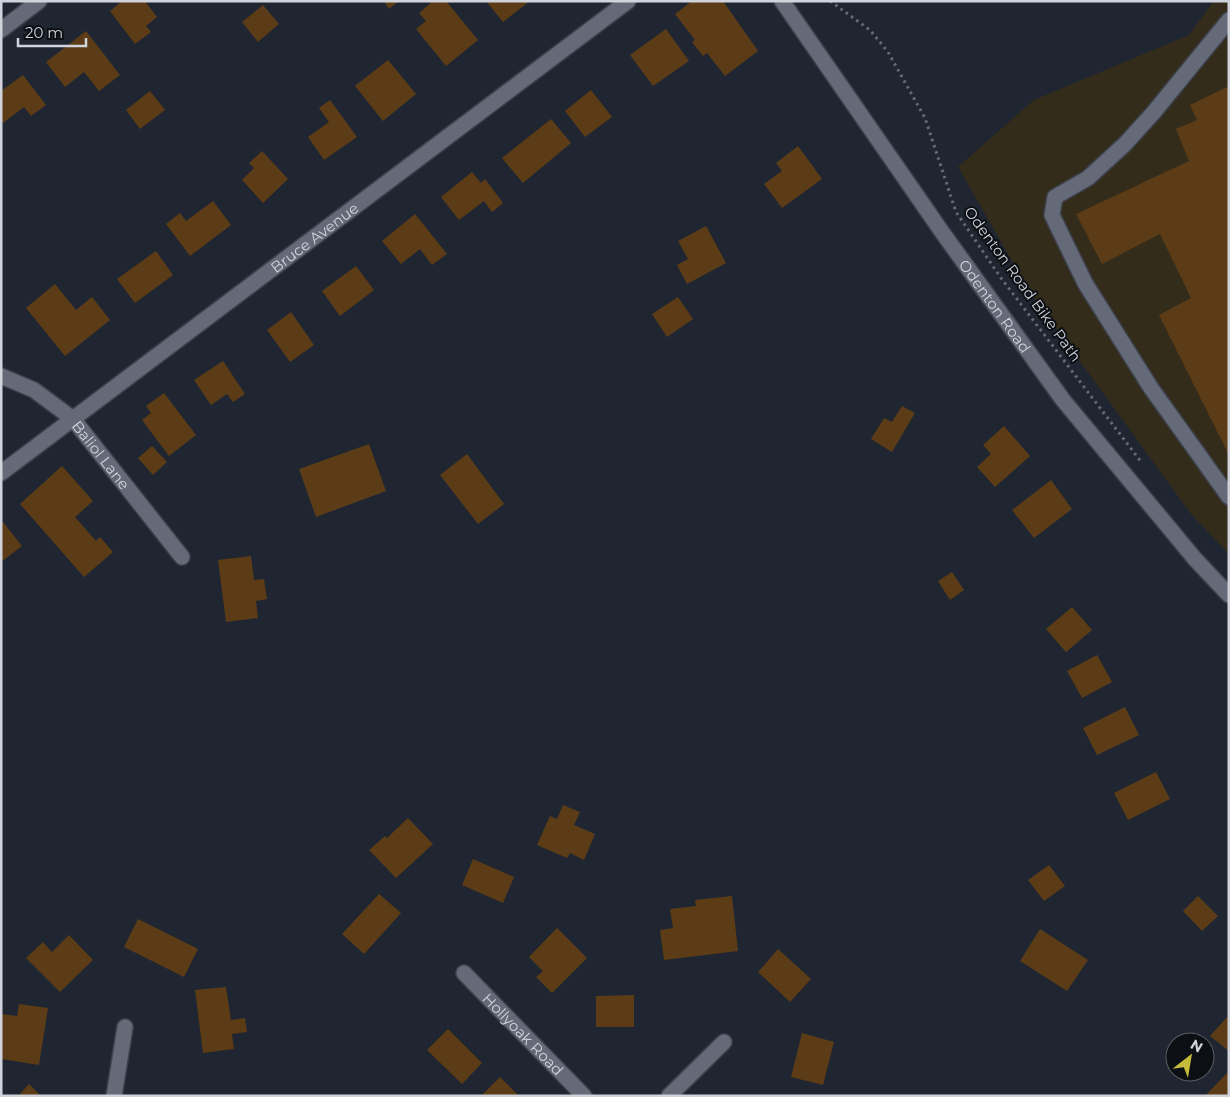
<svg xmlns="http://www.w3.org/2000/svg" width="1230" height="1097" viewBox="0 0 1230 1097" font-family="Montserrat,sans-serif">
	<rect width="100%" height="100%" fill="#202631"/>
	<path fill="#342c1b" d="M1214,1H1229V554L1191,514L1031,294L958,167L1034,100L1189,35Z"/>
	<g fill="#5b3c16">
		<path d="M122,1H145L157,17L146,26L151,32L135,44L110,11Z"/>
		<path d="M384,1H399L389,9Z"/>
		<path d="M433,1H446L478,40L446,66L416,29L426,21L419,13Z"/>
		<path d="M486,1H530L503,22Z"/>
		<path d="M692,1H723L758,51L725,76L707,53L703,56L692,42L695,40L675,14Z"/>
		<path d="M263,5L279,24L258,42L242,22Z"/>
		<path d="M666,29L689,61L653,86L630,55Z"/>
		<path d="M86,31L120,75L99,91L84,72L65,87L46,62Z"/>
		<path d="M388,60L416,94L383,121L355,86Z"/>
		<path d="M23,75L46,105L31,116L24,107L3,123L1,121V91Z"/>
		<path d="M1229,86V455L1159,315L1191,298L1160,234L1102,264L1076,214L1189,161L1176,129L1197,120L1190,105Z"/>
		<path d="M591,90L612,117L585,137L565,111Z"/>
		<path d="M150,91L165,110L140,129L126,110Z"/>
		<path d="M330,100L357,137L324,160L308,137L329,122L319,108Z"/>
		<path d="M551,119L571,143L523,183L502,158Z"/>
		<path d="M798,146L822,179L782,208L764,184L782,171L776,163Z"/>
		<path d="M262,151L288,179L263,203L242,180L254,168L249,163Z"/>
		<path d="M472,172L481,183L485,179L503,203L492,212L484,201L459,220L441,197Z"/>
		<path d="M213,201L231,225L190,256L166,224L180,213L186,221Z"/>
		<path d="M415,214L447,254L432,265L420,249L401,264L382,241Z"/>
		<path d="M706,226L726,263L687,284L677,265L688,259L678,241Z"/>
		<path d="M156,251L173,275L135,303L117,279Z"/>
		<path d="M356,266L374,290L340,316L322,291Z"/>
		<path d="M55,284L76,310L92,297L110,320L65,356L26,308Z"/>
		<path d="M678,297L693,319L667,337L652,314Z"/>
		<path d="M291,312L314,345L290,362L267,330Z"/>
		<path d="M223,361L245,394L233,402L227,394L211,405L194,380Z"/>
		<path d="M164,393L196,435L169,456L142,420L151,413L146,406Z"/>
		<path d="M902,406L915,413L892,452L871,439L884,418L892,422Z"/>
		<path d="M1004,426L1030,456L995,487L977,467L991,454L983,445Z"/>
		<path d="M369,444L386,491L316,517L299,469Z"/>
		<path d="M152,446L167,462L153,475L138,458Z"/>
		<path d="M467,454L504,504L478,524L440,475Z"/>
		<path d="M62,466L93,501L75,517L96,541L100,537L113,552L84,577L20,504Z"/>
		<path d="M1051,480L1072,509L1034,538L1012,510Z"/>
		<path d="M3,522L22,546L1,562V523Z"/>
		<path d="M251,556L254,580L264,579L267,599L256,601L258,618L226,622L218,560Z"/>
		<path d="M952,572L964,590L950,600L938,581Z"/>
		<path d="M1072,607L1092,630L1066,652L1046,629Z"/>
		<path d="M1097,655L1112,682L1082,698L1067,671Z"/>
		<path d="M1125,707L1139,735L1097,755L1083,728Z"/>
		<path d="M1156,772L1170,799L1128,820L1114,793Z"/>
		<path d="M563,805L580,812L574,825L595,834L584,860L570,853L567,858L537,845L550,816L557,819Z"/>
		<path d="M408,818L433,844L396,878L369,850L385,836L387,838Z"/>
		<path d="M473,859L514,877L503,903L462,885Z"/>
		<path d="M1049,865L1065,886L1044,901L1028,880Z"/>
		<path d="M379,894L401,913L364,954L342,934Z"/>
		<path d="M732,896L738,951L664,960L660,930L673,928L670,909L696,906L695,900Z"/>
		<path d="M1198,896L1218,916L1202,931L1183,911Z"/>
		<path d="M138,919L198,949L184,977L124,947Z"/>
		<path d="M557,928L587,958L552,993L536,977L543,971L529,957Z"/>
		<path d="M1040,929L1088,960L1067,991L1020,961Z"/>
		<path d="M69,935L93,960L60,992L26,958L43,942L52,952Z"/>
		<path d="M778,949L811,979L790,1002L758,972Z"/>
		<path d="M226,987L231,1020L245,1018L247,1032L232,1034L234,1049L203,1053L195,990Z"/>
		<path d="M634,995V1027H596V996Z"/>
		<path d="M19,1004L48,1008L39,1065L1,1059V1014L17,1016Z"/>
		<path d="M1229,1015V1051L1210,1036Z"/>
		<path d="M448,1029L482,1063L462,1084L427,1050Z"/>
		<path d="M802,1033L834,1042L823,1085L791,1077Z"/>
		<path d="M1229,1071V1096H1205Z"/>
		<path d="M500,1077L519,1096H481Z"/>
		<path d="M29,1084L41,1096H18Z"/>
	</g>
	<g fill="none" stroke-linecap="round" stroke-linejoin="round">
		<g stroke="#3d414b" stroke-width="18">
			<g id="minor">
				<path id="s1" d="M782,1L942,232L1063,400L1195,559L1229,595"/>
				<path d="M1229,20L1154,112L1125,144L1088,178L1055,197L1052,215L1085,283L1151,388L1229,497"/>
				<path d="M1,30L39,1"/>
				<path id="s2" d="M1,376L34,390L73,419L182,557"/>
				<path id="s3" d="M1,473L628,1"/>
				<path id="s4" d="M464,973L584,1096"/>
				<path d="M114,1096L125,1027"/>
				<path d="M669,1096L724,1042"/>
			</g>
		</g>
		<path stroke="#666a74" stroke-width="3" stroke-dasharray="2.5 4" stroke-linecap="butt" d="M830,1L870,30L888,52L925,118L956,212L1001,278L1142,463"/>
		<use href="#minor" stroke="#646a78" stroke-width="15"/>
	</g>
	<g text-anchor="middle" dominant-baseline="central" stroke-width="4" stroke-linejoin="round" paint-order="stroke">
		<g font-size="15" fill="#d0d3db" stroke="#0c0f14">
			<text stroke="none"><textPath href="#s3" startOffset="392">Bruce Avenue</textPath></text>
			<text transform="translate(1023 284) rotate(54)">Odenton Road Bike Path</text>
			<text stroke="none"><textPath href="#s1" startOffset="372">Odenton Road</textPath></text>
			<text stroke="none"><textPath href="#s2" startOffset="130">Baliol Lane</textPath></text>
			<text stroke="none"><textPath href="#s4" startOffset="85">Hollyoak Road</textPath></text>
		</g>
	</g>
	<rect width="1230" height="1097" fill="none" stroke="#d0d3db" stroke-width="5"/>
	<g transform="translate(1190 1057) rotate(31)"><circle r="24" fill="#0c0f14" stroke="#5a5d64"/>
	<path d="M0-4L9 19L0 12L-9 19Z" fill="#c6bc3c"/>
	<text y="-8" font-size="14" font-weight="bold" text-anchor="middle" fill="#d0d3db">N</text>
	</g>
	<path d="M18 38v8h68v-8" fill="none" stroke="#d0d3db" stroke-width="2.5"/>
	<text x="25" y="38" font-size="15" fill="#d0d3db" stroke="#0c0f14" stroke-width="4" paint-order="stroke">20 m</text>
</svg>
